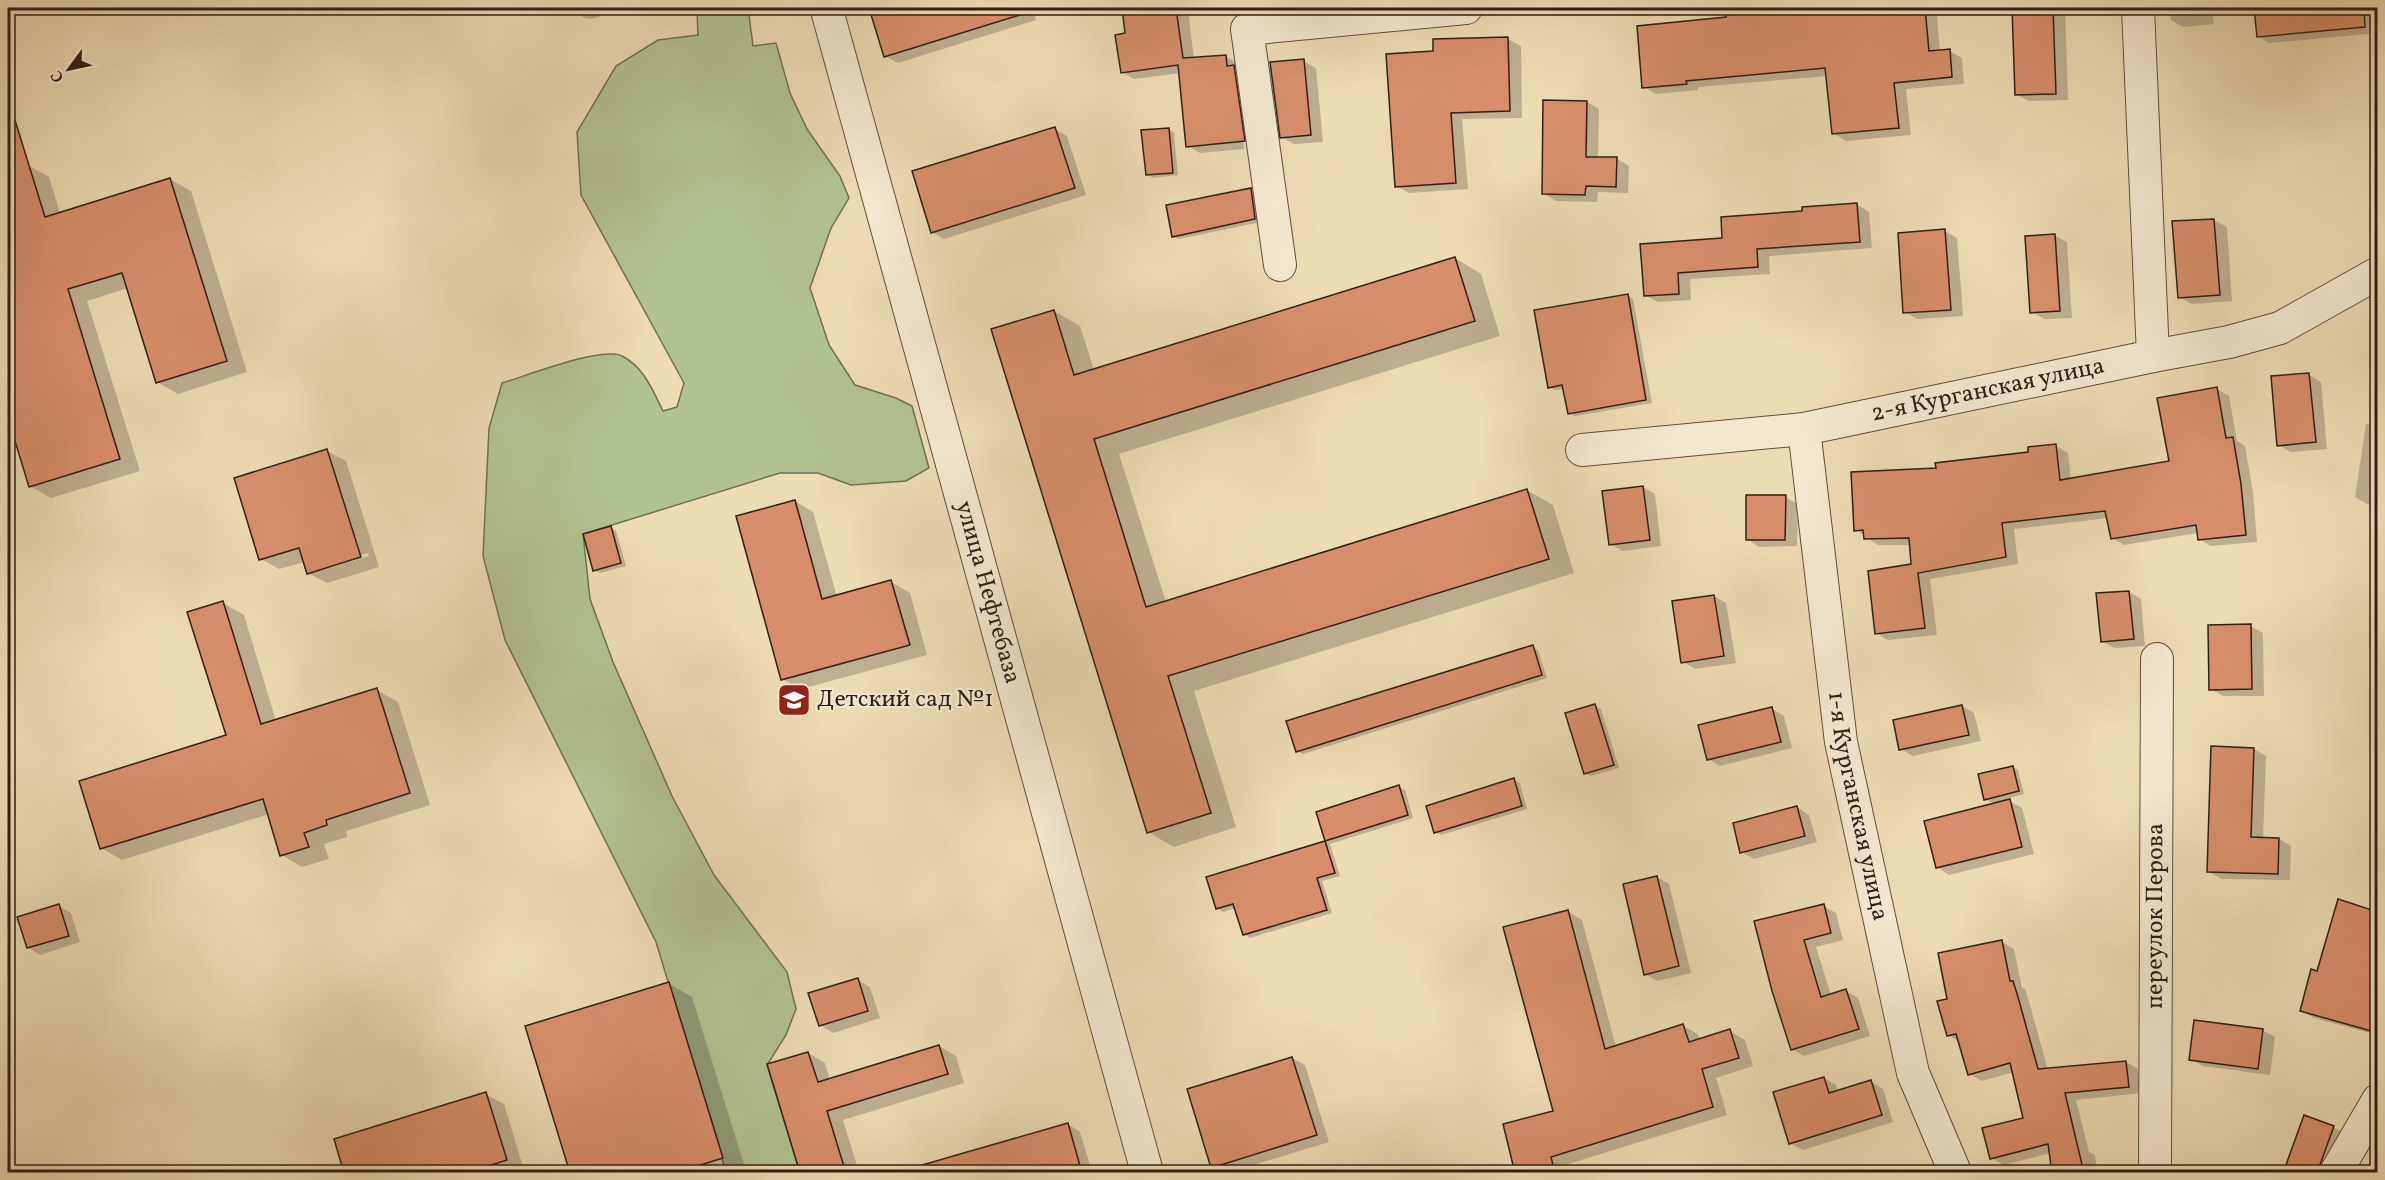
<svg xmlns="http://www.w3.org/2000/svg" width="2385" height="1180" viewBox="0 0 2385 1180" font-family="Vollkorn,serif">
	<rect width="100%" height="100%" fill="#eddbb4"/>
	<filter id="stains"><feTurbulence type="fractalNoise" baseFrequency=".00333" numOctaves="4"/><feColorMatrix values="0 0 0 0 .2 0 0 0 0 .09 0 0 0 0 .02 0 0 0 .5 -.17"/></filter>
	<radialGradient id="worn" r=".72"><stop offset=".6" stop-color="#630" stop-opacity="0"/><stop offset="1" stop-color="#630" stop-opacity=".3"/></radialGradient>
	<g fill="#b2c192" stroke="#727054" stroke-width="1.5">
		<path d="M136,8H302L149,11Z"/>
		<path d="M693,8H748L753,46L776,43L790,93L807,129L840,176L849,198L831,228L810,288L829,345L855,385L896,398L912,406L929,468L906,481L851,485L818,473H780L583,534L590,599L613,662L672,796L714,875L787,972L796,1009L786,1035L767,1065L800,1172H726L656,942L505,640L483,556L489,428L502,383C526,376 602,346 622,356C644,367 653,391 663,411L677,407L684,383L581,195L577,132L616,66L658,40L698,35L697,11Z"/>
	</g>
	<g fill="#0003" fill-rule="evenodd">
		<path d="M571,8H605L599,17L591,19L584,18Z"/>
		<path d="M870,8H1032L1036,20L898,63L885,56Z"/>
		<path d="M1123,8H1203L1188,10L1194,59L1225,56L1238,64L1256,148L1245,149H1247L1236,69H1233L1244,149L1200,153L1188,146L1181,73L1134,79L1122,72L1127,35Z"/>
		<path d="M1816,8H1936L1940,51H1949L1962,58L1964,84L1906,89L1911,135L1846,141L1833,133L1827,76L1698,87V90L1656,94L1644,87L1728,19L1727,16Z"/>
		<path d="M2013,8H2065L2068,100L2029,101L2016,94Z"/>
		<path d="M2170,8H2212L2214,24L2183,27L2171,20Z"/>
		<path d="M2256,8H2378V33L2269,43L2258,36Z"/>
		<path d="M1508,39L1521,46L1522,118L1462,119L1468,189L1409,193L1397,186L1435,52L1434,40Z"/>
		<path d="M1303,61L1316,68L1323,142L1294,144L1282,137Z"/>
		<path d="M1587,102L1599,109L1598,158H1616L1629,166L1628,193L1598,192L1597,202L1556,201L1543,193Z"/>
		<path d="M1055,129L1067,136L1086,195L944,239L932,232Z"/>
		<path d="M1169,129L1174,133L1178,175L1153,178L1147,174Z"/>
		<path d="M28,165L49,177L60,213L170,179L191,191L247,372L178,394L157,382L128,288L87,301L140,471L51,498L30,486L8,412V171Z"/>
		<path d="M1250,189L1256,193L1261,222L1179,239L1173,236Z"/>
		<path d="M1857,204L1869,212L1872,248L1769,256L1770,274L1690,279L1691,300L1658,302L1645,295L1724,240L1804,213Z"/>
		<path d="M2214,220L2227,227L2232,301L2192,304L2179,297L2174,223Z"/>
		<path d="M1945,231L1957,238L1963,316L1917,319L1905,312Z"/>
		<path d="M2054,235L2067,242L2072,318L2044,319L2032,312Z"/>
		<path d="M1455,258L1481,274L1500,336L1119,454L1166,602L1527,490L1553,505L1574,573L1194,691L1236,827L1174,847L1148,832L1054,311L1080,326L1094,370Z"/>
		<path d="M1627,295L1633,299L1652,403L1575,416L1569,413L1564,389L1555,390L1549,387Z"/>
		<path d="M2309,375L2321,382L2327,449L2291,452L2279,445Z"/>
		<path d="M2217,389L2229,396L2237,441L2245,446L2253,492L2257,542L2211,546L2199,539L2198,533L2124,545L2112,538L2108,518L2014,529L2018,564L1930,579L1937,635L1888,640L1876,633L1913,566L1911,545H1878L1856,530L1938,469L2030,454L2056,446L2068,453L2071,480L2171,462Z"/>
		<path d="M2378,419V506L2367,504L2355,497L2366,424L2376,426Z"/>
		<path d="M327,451L346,461L379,567L327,583L308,573L305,562L279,569L261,559ZM368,553L369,556L320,571V568Z"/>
		<path d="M1643,487L1655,494L1661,546L1623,551L1610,544Z"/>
		<path d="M1785,497L1798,504L1797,546L1759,547L1747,539Z"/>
		<path d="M795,501L813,512L837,597L891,582L910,593L927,655L801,689L782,679Z"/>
		<path d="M611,528L616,531L626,566L600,573L594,570Z"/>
		<path d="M2129,592L2141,599L2145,646L2114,648L2102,641Z"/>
		<path d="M1714,596L1726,603L1736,663L1695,669L1683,662Z"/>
		<path d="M223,603L244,615L276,721L377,690L398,702L430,805L346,831L347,837L324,844L329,859L302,867L282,855L269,814L122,860L101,848L228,736Z"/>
		<path d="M2250,626L2263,633L2264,696H2223L2211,689Z"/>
		<path d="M1533,647L1538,650L1547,678L1303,754L1297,751Z"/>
		<path d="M1595,706L1601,709L1619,768L1591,776L1585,773Z"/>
		<path d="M1962,706L1974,713L1981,741L1913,756L1901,749Z"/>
		<path d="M1771,708L1784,716L1792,748L1720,766L1708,759Z"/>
		<path d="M2254,749L2266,756L2263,839H2279L2291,846L2290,880L2221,879L2208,871Z"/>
		<path d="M2012,767L2018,770L2024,794L2006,799L2022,808L2034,854L1949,875L1937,867L1995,804L1985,799Z"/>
		<path d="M1514,780L1520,783L1527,809L1441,835L1436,832Z"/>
		<path d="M1399,787L1405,790L1413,818L1330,844L1340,876L1322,881L1332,913L1250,938L1244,934L1236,908L1223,912L1217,908L1208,878L1327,842L1318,813Z"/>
		<path d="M1797,807L1809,815L1817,842L1754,859L1742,852Z"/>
		<path d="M1657,877L1669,884L1691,973L1657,981L1645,974Z"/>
		<path d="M59,906L71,913L80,942L40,955L28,947Z"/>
		<path d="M1823,906L1836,913L1843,940L1816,947L1831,995L1846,991L1858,998L1870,1036L1804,1056L1792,1049L1774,991Z"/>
		<path d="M1567,911L1582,920L1616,1047L1683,1026L1698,1034L1700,1040L1730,1031L1745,1040L1753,1066L1716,1078L1727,1115L1565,1165L1567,1172H1517L1555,1113Z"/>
		<path d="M2378,913V1035L2314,1018L2302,1011L2318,973Z"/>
		<path d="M2002,942L2014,949L2022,988L2025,989L2030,1005L2048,1070L2126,1062L2138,1069L2141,1093L2076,1100L2089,1152L2095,1155L2097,1172H2053L2051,1153L2004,1165L1991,1158L2025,1119L2014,1072L1982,1081L1969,1074L1960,1042L1948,1035V1000Z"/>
		<path d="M858,980L870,987L880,1018L833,1033L820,1025Z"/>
		<path d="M668,983L692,997L746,1171L572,1172Z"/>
		<path d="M2262,1030L2275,1037L2270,1075L2203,1066L2191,1059Z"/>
		<path d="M939,1046L956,1056L964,1083L843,1120L859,1172H802L808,1053L825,1063L830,1080Z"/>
		<path d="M1292,1058L1305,1065L1329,1142L1230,1172H1222L1213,1167Z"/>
		<path d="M1824,1078L1836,1085L1838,1092L1870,1081L1883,1089L1893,1122L1803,1150L1790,1143Z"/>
		<path d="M485,1094L504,1104L524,1170L517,1172H346Z"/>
		<path d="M1068,1124L1080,1132L1092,1172H973Z"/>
		<path d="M2333,1127L2346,1134L2333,1171L2304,1160Z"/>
		<path d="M2213,1167L2252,1172H2212Z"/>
	</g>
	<g fill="#d88e6c" stroke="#311e16" stroke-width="1.5">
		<path d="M869,8H1022L1023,14L884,57Z"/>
		<path d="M1122,8H1176L1183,58L1226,55L1227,66L1234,65L1245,141L1186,147L1178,65L1121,73L1115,35L1125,33Z"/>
		<path d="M1798,8H1925L1929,51L1950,49L1952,77L1894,83L1899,128L1832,134L1825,68L1686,81L1687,84L1642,88L1637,26L1726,17V15Z"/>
		<path d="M2012,8H2053L2056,94L2015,95Z"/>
		<path d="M2254,8H2364L2365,27L2257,37Z"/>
		<path d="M1508,37L1510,111L1451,113L1456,183L1395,187L1386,54L1433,51V39Z"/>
		<path d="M1304,59L1311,135L1280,138L1270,62Z"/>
		<path d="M1543,100L1587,101L1586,157H1617L1616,187L1586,186L1585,195L1542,194Z"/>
		<path d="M14,117L45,217L170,178L227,361L156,383L122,273L68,289L120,459L29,487L8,418V118Z"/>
		<path d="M1055,127L1075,188L931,233L912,171Z"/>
		<path d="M1169,128L1173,173L1146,175L1141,130Z"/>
		<path d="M1251,188L1255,219L1172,237L1166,205Z"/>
		<path d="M1857,203L1860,242L1757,249L1758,267L1678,273L1679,294L1644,296L1640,244L1722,238L1721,217L1802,211V207Z"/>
		<path d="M2214,219L2220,295L2178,298L2172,221Z"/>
		<path d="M1945,229L1951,310L1903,313L1898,233Z"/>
		<path d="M2055,234L2060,311L2030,313L2025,236Z"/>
		<path d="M1455,257L1475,321L1094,439L1146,607L1527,489L1549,559L1168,676L1211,813L1147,833L991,329L1054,310L1074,375Z"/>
		<path d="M1628,294L1646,400L1568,414L1562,385L1548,388L1534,310Z"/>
		<path d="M2309,373L2316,442L2277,446L2271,376Z"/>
		<path d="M2217,387L2226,438L2233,437L2241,484L2246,535L2198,540L2196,525L2111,539L2105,511L2002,523L2006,557L1918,573L1925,628L1875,634L1868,571L1911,564L1909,538L1864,539L1863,530L1854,531L1851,472L1936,468L1935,463L2028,452V447L2056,444L2060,480L2169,461L2157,398Z"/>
		<path d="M327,449L361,557L307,574L299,548L259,560L234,478Z"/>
		<path d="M1643,486L1650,540L1609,545L1602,491Z"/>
		<path d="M1746,495H1786L1785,540H1746Z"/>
		<path d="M795,500L822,599L891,580L910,645L781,680L736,516Z"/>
		<path d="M611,526L621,563L593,571L583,534Z"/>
		<path d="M2129,591L2134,639L2101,642L2096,593Z"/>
		<path d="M1714,595L1724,656L1681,663L1672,601Z"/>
		<path d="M223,601L261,724L377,688L410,793L326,820L327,825L304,833L309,847L280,856L263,799L100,849L79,781L226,735L187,612Z"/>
		<path d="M2251,624L2252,689L2209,690L2208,625Z"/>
		<path d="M1533,645L1542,675L1296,752L1286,721Z"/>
		<path d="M1595,704L1614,765L1584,774L1565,713Z"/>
		<path d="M1962,705L1969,735L1899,750L1893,720Z"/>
		<path d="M1772,707L1781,742L1707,760L1698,725Z"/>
		<path d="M2211,746L2254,748L2251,837L2279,838L2278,874L2207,872Z"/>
		<path d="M2013,766L2019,791L1984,800L1978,774Z"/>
		<path d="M1514,778L1522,806L1434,833L1426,806Z"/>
		<path d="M1399,785L1408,815L1325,841L1316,812Z"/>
		<path d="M2010,799L2022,847L1936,868L1924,821Z"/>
		<path d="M1797,806L1805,836L1740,853L1733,823Z"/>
		<path d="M1325,841L1335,873L1317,878L1327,910L1243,935L1233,904L1216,909L1206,877Z"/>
		<path d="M1657,876L1679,966L1644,975L1623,884Z"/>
		<path d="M2338,899L2378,912V1033L2300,1011L2311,969L2317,971Z"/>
		<path d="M59,904L69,936L27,948L17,917Z"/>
		<path d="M1824,904L1831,933L1804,940L1821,997L1846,989L1859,1029L1791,1050L1772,991L1754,921Z"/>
		<path d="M1568,910L1605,1049L1683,1024L1689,1042L1730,1029L1739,1058L1702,1069L1713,1107L1551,1157L1555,1173H1515L1503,1124L1553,1111L1503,927Z"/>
		<path d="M2002,940L2010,981H2013L2018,997L2038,1069L2126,1061L2129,1087L2065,1093L2084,1173H2052L2048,1144L1990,1159L1982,1128L2023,1118L2010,1063L1968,1075L1956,1034L1947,1036L1937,1001L1947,999L1938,953Z"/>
		<path d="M858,978L868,1011L819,1026L808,993Z"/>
		<path d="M669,982L723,1158L675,1173H570L525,1026Z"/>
		<path d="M2194,1020L2263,1029L2258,1069L2189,1060Z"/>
		<path d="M939,1045L948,1074L827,1111L846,1173H800L767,1064L808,1052L818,1082Z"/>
		<path d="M1292,1057L1317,1135L1211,1168L1187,1089Z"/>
		<path d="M1824,1077L1829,1093L1871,1080L1882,1115L1789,1144L1773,1092Z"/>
		<path d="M486,1092L507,1160L466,1173H344L334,1139Z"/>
		<path d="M2304,1115L2334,1126L2317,1173H2283Z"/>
		<path d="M1068,1123L1082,1173H923L922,1165Z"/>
	</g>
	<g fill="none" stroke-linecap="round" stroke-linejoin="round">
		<g stroke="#604d3e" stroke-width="34">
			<g id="street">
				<path d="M2138,8L2153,356"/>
				<path id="s1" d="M828,14L1147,1172"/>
				<path d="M1280,265L1247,29L1466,8"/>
				<path id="s2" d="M1804,429L1841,742L1913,1073L1955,1172"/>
				<path id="s3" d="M1582,450L1804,429L2153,356L2229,342L2280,328L2378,273"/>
				<path id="s4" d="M2155,1172L2157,659"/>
				<path d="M2336,1172L2378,1100"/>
			</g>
		</g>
		<use href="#street" stroke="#f3e8ce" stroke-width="32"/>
	</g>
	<defs>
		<g id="school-square" transform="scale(1.725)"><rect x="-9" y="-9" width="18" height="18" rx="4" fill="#8f2418" stroke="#f3e8ce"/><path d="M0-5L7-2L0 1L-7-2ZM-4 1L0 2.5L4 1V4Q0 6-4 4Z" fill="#fff"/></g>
	</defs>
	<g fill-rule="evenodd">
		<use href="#school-square" x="794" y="700"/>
	</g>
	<g text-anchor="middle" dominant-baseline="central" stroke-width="4.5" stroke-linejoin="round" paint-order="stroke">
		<g font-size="24" fill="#311e16" stroke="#f3e8ce">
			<text stroke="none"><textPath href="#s3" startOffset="411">2-я Курганская улица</textPath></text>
			<text stroke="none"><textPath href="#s1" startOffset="600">улица Нефтебаза</textPath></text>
			<text stroke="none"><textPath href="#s2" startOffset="381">1-я Курганская улица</textPath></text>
			<text stroke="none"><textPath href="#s4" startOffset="256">переулок Перова</textPath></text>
		</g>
		<g font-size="24" fill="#311e16" stroke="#f3e8ce" text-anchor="start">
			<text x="817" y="700">Детский сад №1</text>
		</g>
	</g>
	<rect width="2385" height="1180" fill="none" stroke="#eddbb4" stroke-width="30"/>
	<rect x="9" y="9" width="2367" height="1162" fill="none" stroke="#311e16" stroke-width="3"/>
	<rect x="15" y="15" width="2355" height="1150" fill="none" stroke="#311e16" stroke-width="1.5"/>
	<g transform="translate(69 69) rotate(237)" stroke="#f3e8ce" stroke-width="4.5" paint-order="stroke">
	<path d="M0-4.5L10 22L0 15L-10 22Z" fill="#311e16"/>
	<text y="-9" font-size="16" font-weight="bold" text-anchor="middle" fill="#311e16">С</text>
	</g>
	<rect width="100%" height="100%" filter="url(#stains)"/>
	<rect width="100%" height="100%" fill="url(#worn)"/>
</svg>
